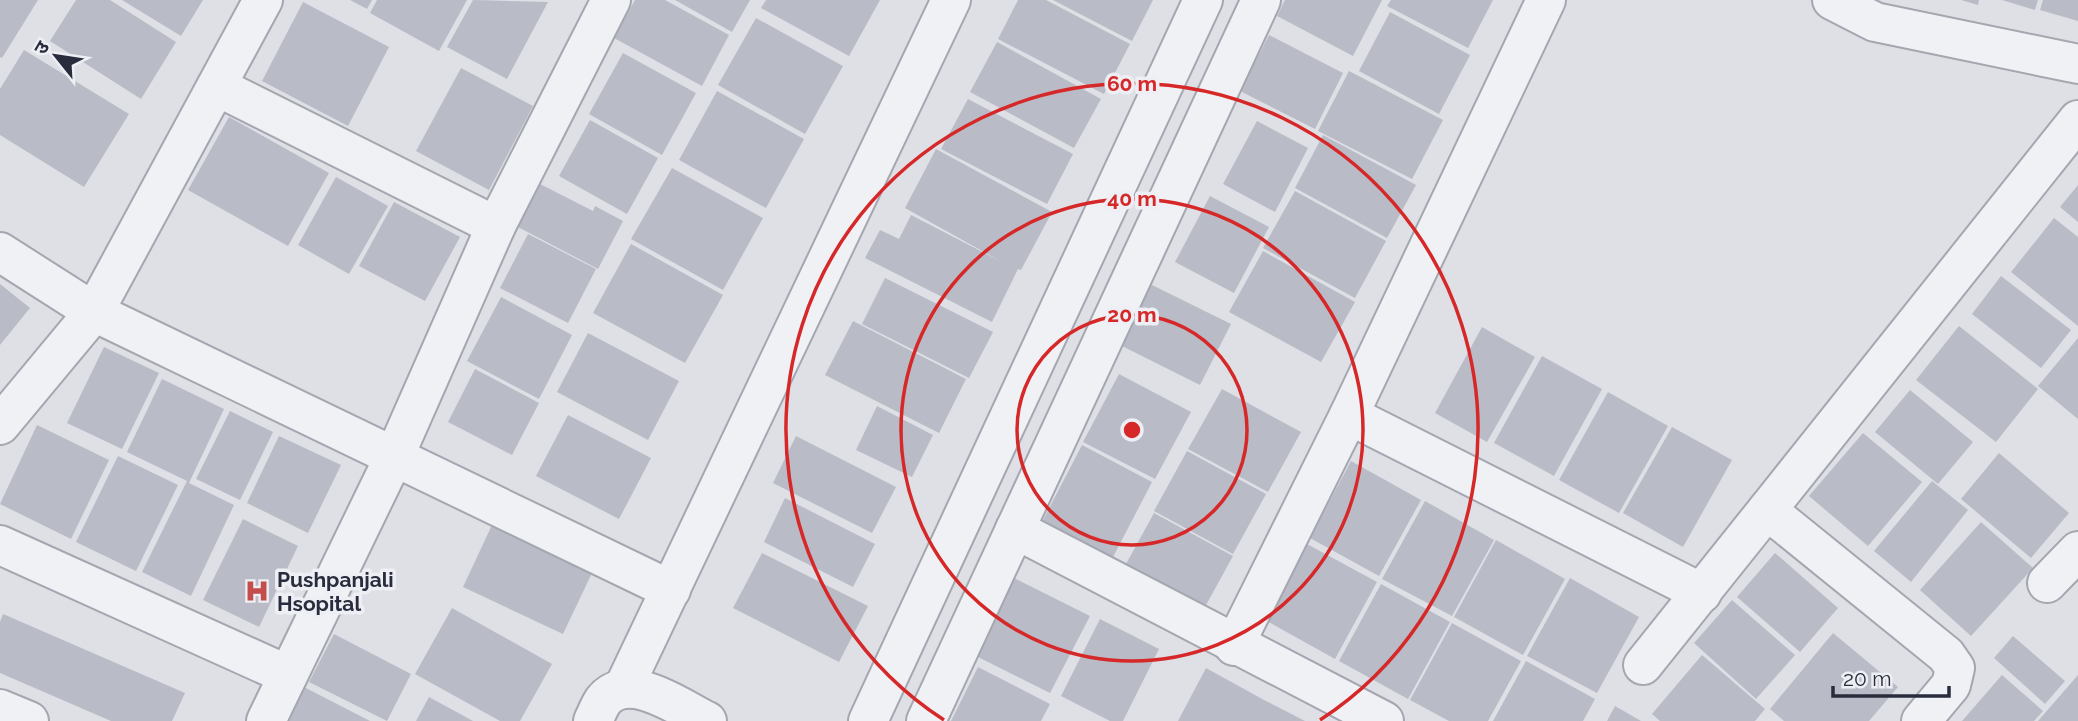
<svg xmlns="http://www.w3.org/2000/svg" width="2078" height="721" viewBox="0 0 2078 721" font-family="Raleway,'Noto Sans Devanagari',sans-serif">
	<rect width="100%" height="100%" fill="#dee0e6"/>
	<g fill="#b9bbc6">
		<path d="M0,0H38L2,58L0,57Z"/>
		<path d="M76,0H110L176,42L141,99L50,41Z"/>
		<path d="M122,0H203L181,36Z"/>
		<path d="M350,0H372L367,9Z"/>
		<path d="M377,0H467L439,51L370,13Z"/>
		<path d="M473,0L548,2L507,79L447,47Z"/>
		<path d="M635,0H665L729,35L702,86L614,38Z"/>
		<path d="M675,0H750L732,32Z"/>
		<path d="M766,0H880L849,56L761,8Z"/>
		<path d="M1018,0H1046L1130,44L1104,94L998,39Z"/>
		<path d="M1053,0H1153L1132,41Z"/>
		<path d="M1285,0H1382L1353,56L1277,16Z"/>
		<path d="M1391,0H1493L1468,48L1387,6Z"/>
		<path d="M1961,0H1979L1978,5Z"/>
		<path d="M2002,0H2038L2035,10Z"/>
		<path d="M2043,0H2078V21L2040,10Z"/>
		<path d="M303,2L389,47L348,126L262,81Z"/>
		<path d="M1390,12L1470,55L1439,114L1359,71Z"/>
		<path d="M756,18L843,66L805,134L718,85Z"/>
		<path d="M1269,35L1343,73L1315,129L1240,91Z"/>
		<path d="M997,42L1101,99L1074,148L970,92Z"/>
		<path d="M24,50L129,114L84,187L0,135V89Z"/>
		<path d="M623,53L696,93L662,155L589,114Z"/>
		<path d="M461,68L533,106L489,190L416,151Z"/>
		<path d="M1349,71L1443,120L1412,179L1318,131Z"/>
		<path d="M717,91L804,139L766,208L679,160Z"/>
		<path d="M968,99L1073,154L1047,204L941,149Z"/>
		<path d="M229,117L329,173L288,246L188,190Z"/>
		<path d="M590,120L658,158L627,214L559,176Z"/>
		<path d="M1257,121L1308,148L1275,212L1223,184Z"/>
		<path d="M1323,135L1416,185L1387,238L1295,188Z"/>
		<path d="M936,149L1052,212L1021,270L1018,269L992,322L865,258L880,230L899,239L911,215L1002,262L905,208Z"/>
		<path d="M672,168L763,218L723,290L631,239Z"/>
		<path d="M336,177L388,206L349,274L298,245Z"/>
		<path d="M540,184L593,211L595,206L623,221L598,269L518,227Z"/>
		<path d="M2078,185V222L2060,207Z"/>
		<path d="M1295,191L1386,241L1355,298L1263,248Z"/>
		<path d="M1210,196L1269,227L1234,293L1175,262Z"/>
		<path d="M394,202L460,237L425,301L359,266Z"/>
		<path d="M2054,218L2078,237V326L2011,272Z"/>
		<path d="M528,234L596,269L568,323L500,288Z"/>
		<path d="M631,244L723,295L685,363L593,313Z"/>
		<path d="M1263,251L1355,302L1321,362L1229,312Z"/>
		<path d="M2001,276L2071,330L2041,368L1972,314Z"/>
		<path d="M885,278L993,332L969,378L862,324Z"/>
		<path d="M0,284L30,308L0,345Z"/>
		<path d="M1150,284L1231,324L1200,385L1120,345Z"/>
		<path d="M501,297L572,335L539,399L467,361Z"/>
		<path d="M853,321L966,379L939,433L825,375Z"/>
		<path d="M1959,326L2038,389L1996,442L1916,380Z"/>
		<path d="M1482,327L1535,357L1487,442L1435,413Z"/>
		<path d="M588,333L679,381L648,440L557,392Z"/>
		<path d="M2078,338V419L2038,386Z"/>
		<path d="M104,347L159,373L122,449L67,423Z"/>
		<path d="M1542,356L1602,389L1554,476L1494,443Z"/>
		<path d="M475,369L539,403L512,455L448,422Z"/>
		<path d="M1119,374L1191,412L1155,479L1083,442Z"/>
		<path d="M162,379L224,409L189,483L234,505L191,596L142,572L187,481L127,452Z"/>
		<path d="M1222,389L1301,432L1268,492L1188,449Z"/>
		<path d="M1910,390L1973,442L1938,484L1875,432Z"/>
		<path d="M1608,392L1668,426L1619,513L1559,480Z"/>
		<path d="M877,406L933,435L912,477L856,450Z"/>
		<path d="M230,411L273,432L240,500L196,479Z"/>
		<path d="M568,415L651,458L619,519L536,476Z"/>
		<path d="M37,425L109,460L71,539L0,504Z"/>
		<path d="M1672,427L1732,460L1683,547L1623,513Z"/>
		<path d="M1863,433L1922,482L1868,546L1809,496Z"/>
		<path d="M279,436L341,465L308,533L247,503Z"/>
		<path d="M796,436L896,487L872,533L773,483Z"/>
		<path d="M1082,445L1152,482L1113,557L1043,520Z"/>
		<path d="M1187,451L1266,494L1233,554L1154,511Z"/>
		<path d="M1999,453L2069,513L2031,558L1961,499Z"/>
		<path d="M118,456L178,485L136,571L76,542Z"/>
		<path d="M1351,461L1421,500L1379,576L1310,538Z"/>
		<path d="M1932,481L1968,510L1911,582L1874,551Z"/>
		<path d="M785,498L875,544L853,587L764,542Z"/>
		<path d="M1425,501L1494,540L1452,616L1382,579Z"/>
		<path d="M1154,513L1233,556L1200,616L1121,573Z"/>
		<path d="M243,519L298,546L259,627L203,600Z"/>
		<path d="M1981,522L2033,568L1971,636L1920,590Z"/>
		<path d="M492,525L592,573L563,634L463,587Z"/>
		<path d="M1496,540L1565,579L1523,655L1454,617Z"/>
		<path d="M1307,544L1377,582L1335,659L1265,620Z"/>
		<path d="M762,553L868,606L839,662L733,608Z"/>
		<path d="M1775,553L1838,608L1800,652L1737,597Z"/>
		<path d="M1014,578L1090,616L1050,693L974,655Z"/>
		<path d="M1570,578L1639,617L1597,693L1527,656Z"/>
		<path d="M1381,584L1450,622L1408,699L1339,661Z"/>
		<path d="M1732,600L1795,655L1756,699L1694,643Z"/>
		<path d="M452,608L552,664L520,721H500L415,674Z"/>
		<path d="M3,614L185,693L172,721H111L0,673V622Z"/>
		<path d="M1100,619L1159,649L1123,721H1110L1061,696Z"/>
		<path d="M1452,623L1521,661L1488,721H1449L1410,700Z"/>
		<path d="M1833,633L1898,687L1869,721H1784L1770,709Z"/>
		<path d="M334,634L411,674L387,721L309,682Z"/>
		<path d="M2013,636L2065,681L2045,704L1994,658Z"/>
		<path d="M1702,655L1765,709L1755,721H1660L1652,714Z"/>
		<path d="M1526,661L1595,699L1583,721H1493Z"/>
		<path d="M978,667L1050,704L1041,721H951Z"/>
		<path d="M1206,668L1264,700L1305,721H1178Z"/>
		<path d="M2002,675L2043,711L2034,721H1962Z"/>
		<path d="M2078,675V721H2038Z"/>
		<path d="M304,687L370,721H287Z"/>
		<path d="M429,697L473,721H416Z"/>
		<path d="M1615,706L1641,721H1607Z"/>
	</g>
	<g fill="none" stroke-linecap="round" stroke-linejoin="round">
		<g stroke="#a4a6b0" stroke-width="42">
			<g id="minor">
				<path d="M1832,0L1875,22L2078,64"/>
				<path d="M218,87L496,226"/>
				<path d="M0,252L94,312L671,590"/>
				<path d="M1349,415L1702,593"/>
				<path d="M0,425L94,312L263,0"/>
				<path d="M1015,529L1384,721"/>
				<path d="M0,545L288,675"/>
				<path d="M2047,583L2078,551"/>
				<path d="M1234,646L1349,415L1546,0"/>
				<path d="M1643,665L1767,510"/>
				<path d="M623,689L951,0"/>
				<path d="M0,709L29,721"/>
				<path d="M266,721L395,455L496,226L611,0"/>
				<path d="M868,721L1203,0"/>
				<path d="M926,721L1261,0"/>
				<path d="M1921,721L1951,685L1955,668L1946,655L1767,510L2078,120"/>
			</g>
		</g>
		<g stroke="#a4a6b0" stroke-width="42">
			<path id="tertiary" d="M593,721C596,715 599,707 603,701C628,669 680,708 707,721"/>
		</g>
		<use href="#minor" stroke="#f0f1f5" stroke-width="38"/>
		<use href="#tertiary" stroke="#f0f1f5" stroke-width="38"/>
	</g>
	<g fill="none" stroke="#d62828" stroke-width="3.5">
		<circle cx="1132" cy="430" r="115"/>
		<circle cx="1132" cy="430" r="231"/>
		<path d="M944 720A346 346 0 1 1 1320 720"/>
	</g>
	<defs>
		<g id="hospital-bare" transform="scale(1.89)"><path d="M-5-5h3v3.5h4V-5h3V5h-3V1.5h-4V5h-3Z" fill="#c44c4b" stroke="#edeff4" stroke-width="2.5" paint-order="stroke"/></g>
	</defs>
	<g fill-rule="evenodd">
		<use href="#hospital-bare" x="257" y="591"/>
	</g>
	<g text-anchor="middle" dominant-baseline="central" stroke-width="7" stroke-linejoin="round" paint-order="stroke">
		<g font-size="21" font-weight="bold" fill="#282c3c" stroke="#edeff4" text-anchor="start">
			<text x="277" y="579">Pushpanjali<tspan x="277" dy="24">Hsopital</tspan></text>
		</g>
	</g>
	<circle cx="1132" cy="430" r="10" fill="#d62828" stroke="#edeff4" stroke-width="3.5"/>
	<g font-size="21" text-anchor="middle" font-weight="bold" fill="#d62828" stroke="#edeff4" stroke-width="7" stroke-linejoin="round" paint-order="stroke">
		<text x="1132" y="91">60 m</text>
		<text x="1132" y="206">40 m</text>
		<text x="1132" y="322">20 m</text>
	</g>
	<g transform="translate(56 56) rotate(300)" stroke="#edeff4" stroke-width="5" paint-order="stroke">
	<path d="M0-5L12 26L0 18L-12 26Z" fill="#282c3c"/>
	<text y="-10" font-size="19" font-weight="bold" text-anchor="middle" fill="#282c3c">उ</text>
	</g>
	<path d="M1833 686v10h116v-10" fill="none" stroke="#282c3c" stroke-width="3.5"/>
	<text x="1843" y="686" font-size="21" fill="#282c3c" stroke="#edeff4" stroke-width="5" paint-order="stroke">20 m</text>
</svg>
